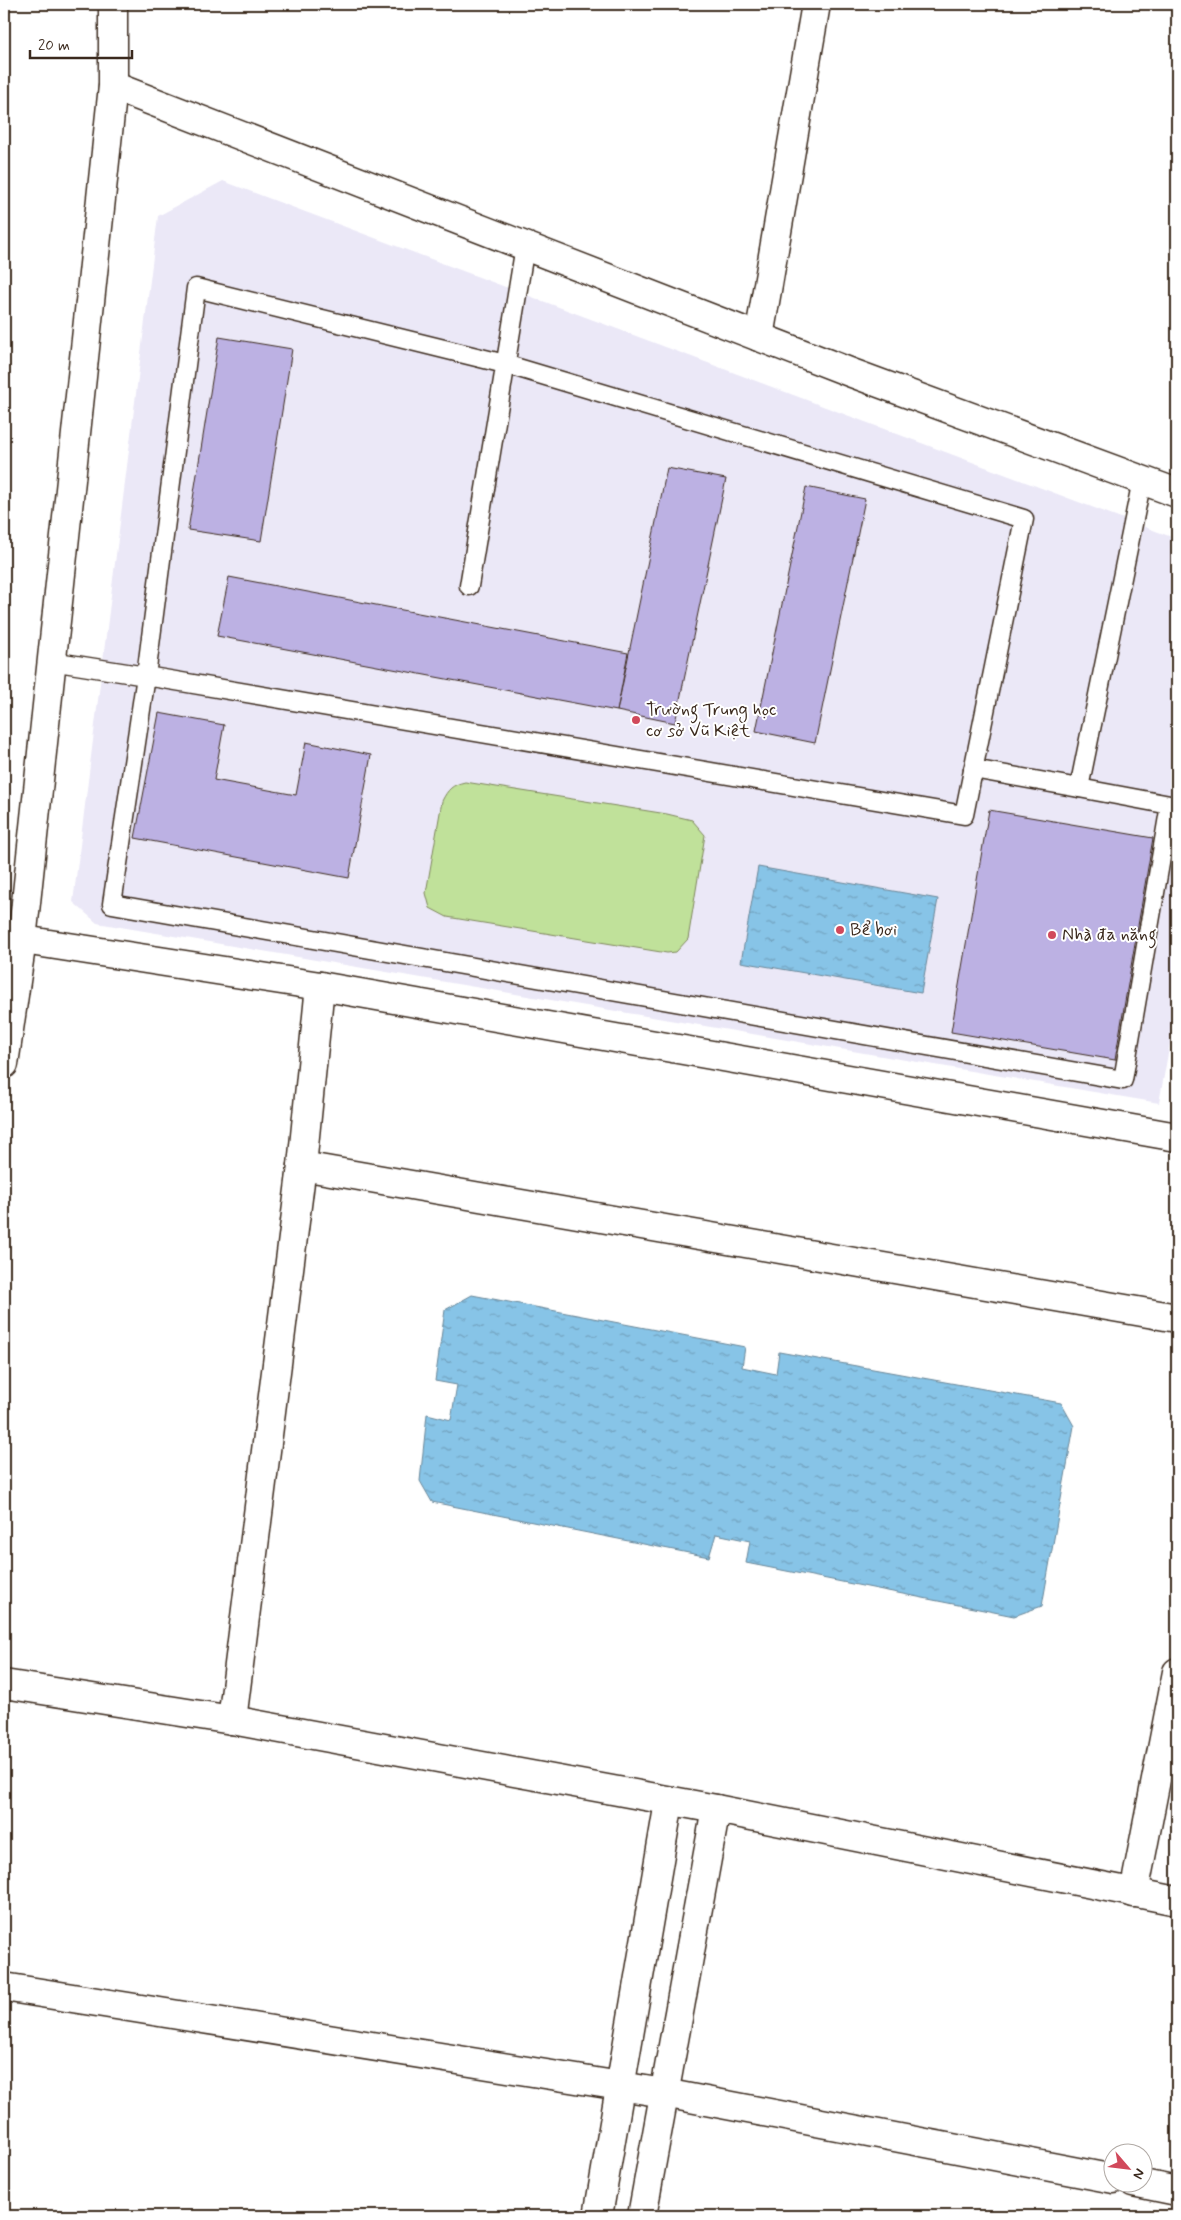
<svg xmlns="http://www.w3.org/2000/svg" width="1181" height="2220" viewBox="0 0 1181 2220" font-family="Mynerve,sans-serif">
	<defs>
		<pattern id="water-ripples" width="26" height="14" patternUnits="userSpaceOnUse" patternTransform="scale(1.25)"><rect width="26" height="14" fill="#87c4e7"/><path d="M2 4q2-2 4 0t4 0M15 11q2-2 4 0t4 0" fill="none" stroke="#709fbb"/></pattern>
	</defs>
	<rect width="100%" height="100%" fill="#fff"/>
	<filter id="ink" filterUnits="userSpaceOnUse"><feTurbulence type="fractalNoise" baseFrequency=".02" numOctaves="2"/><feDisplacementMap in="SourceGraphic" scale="10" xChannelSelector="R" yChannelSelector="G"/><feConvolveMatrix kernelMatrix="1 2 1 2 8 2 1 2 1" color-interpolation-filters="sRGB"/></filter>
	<g filter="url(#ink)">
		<path fill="#ebe8f7" d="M223,181L1177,539V1004L1159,1103L97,923L73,902L158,216Z"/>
		<path fill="#c0e19a" stroke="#7e865c" d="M465,782L667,814L692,820L705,835L688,939L676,952L667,953L447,917L430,908L426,893L442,801C448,789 452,785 465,782Z"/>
		<g fill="url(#water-ripples)" stroke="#698697">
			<path d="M758,867L938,899L921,993L741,962Z"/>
			<path d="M472,1295L745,1347L742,1367L776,1374L779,1352L1061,1403L1074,1426L1042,1606L1014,1616L746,1563L750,1541L716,1534L709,1557L432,1502L420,1481L427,1414L451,1420L457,1385L435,1381L445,1310Z"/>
		</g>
		<g fill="#bcb1e3" stroke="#3b2a1e">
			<path d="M219,337L292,349L261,541L188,530Z"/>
			<path d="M667,468L726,479L675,723L617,711Z"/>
			<path d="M806,487L865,499L815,743L756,731Z"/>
			<path d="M229,577L628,653L617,711L217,636Z"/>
			<path d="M159,713L224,725L214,780L296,795L306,742L371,755L349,878L135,838Z"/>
			<path d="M989,810L1153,838L1115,1060L951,1032Z"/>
		</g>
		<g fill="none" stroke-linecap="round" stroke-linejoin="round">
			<g stroke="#3b2a1e" stroke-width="21">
				<g id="lane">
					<path d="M469,586L525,246"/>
					<path d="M51,661L146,676L964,815L1024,519L505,364L196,288L146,676L112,904L1123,1080L1170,805L1079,788"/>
					<path d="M973,769L1079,788L1142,480"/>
				</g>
			</g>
			<g stroke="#3b2a1e" stroke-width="31">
				<g id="street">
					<path d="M113,86L852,373L1177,493"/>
					<path d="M759,337L816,4"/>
					<path d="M4,937L320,986L1177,1137"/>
					<path d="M302,1166L1177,1318"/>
					<path d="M4,1684L232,1720L716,1809L1177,1901"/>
					<path d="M232,1720L302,1166L320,986"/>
					<path d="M1134,1893L1177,1672"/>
					<path d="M4,1987L664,2093L1114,2179"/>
					<path d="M1133,2182L1177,2191"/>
					<path d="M598,2216L669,1802"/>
					<path d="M642,2216L716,1809"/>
				</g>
			</g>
			<g stroke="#3b2a1e" stroke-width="31">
				<path id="secondary" d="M4,1064L22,940L113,86V4"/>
			</g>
			<use href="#lane" stroke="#fff" stroke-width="18"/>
			<use href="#street" stroke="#fff" stroke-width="28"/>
			<use href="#secondary" stroke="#fff" stroke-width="28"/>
		</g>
	</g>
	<g fill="#d1495b" stroke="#fff" stroke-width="2">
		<circle cx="636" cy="720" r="5"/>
		<circle cx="840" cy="930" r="5"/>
		<circle cx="1052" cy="935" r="5"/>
	</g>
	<g text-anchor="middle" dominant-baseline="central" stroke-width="4" stroke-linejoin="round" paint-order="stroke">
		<g font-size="18" fill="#3b2a1e" stroke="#fff" text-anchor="start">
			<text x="646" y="710">Trường Trung học<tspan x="646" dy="21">cơ sở Vũ Kiệt</tspan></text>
			<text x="850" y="930">Bể bơi</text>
			<text x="1062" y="935">Nhà đa năng</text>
		</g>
	</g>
	<rect width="1181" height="2220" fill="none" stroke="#fff" stroke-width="20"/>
	<rect x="10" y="10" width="1161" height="2200" fill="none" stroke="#3b2a1e" stroke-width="2" filter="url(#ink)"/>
	<g transform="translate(1128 2168) rotate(118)"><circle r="24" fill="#ffffff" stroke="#b1aaa5"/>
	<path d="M0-4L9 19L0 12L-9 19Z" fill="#d1495b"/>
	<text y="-8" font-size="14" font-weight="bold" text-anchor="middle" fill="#3b2a1e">N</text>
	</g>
	<path d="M30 50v8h102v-8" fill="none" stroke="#3b2a1e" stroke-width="2.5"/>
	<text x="38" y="50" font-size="15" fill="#3b2a1e" stroke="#ffffff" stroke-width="4" paint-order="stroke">20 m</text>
</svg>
